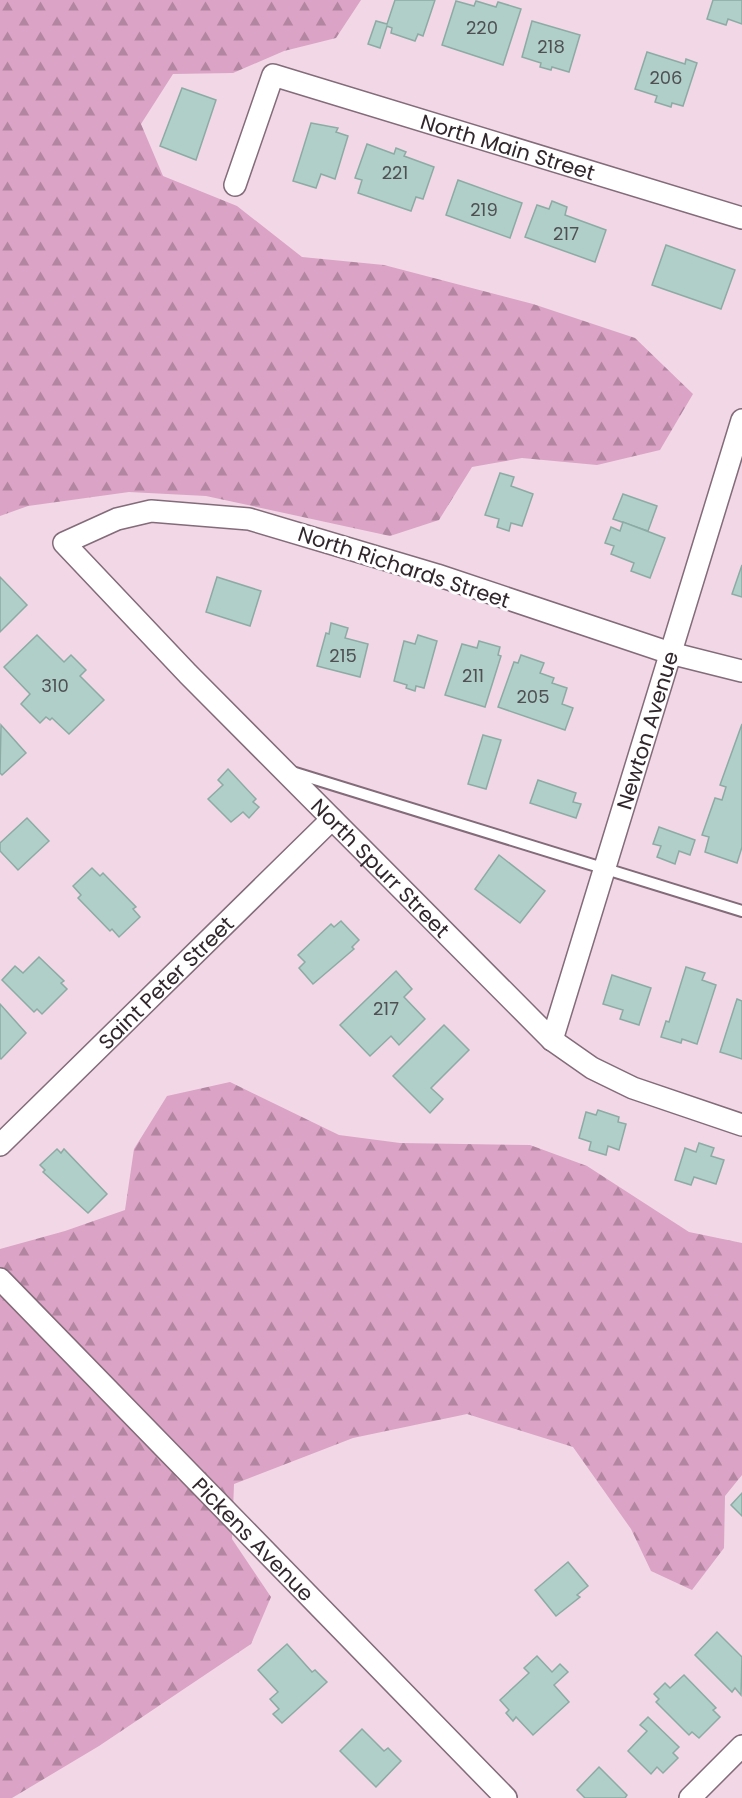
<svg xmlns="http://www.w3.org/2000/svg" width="742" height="1798" viewBox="0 0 742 1798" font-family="Poppins,sans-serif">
	<defs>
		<pattern id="forest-firs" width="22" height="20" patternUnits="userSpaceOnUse" patternTransform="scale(1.5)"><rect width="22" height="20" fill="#dba3c5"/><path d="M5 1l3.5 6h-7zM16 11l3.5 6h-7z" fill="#b285a0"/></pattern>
	</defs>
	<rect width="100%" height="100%" fill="#f2d7e7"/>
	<g fill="url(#forest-firs)">
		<path d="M0,0H361L336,38L284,51L233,73L173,74L141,124L163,176L237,206L302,257L384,265L533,304L635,338L693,394L660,450L597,465L522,458L472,467L439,520L390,536L206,496L129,492L28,506L0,516Z"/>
		<path d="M230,1082L339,1135L400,1143L530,1145L587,1166L689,1232L742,1243V1475L725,1496L724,1548L692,1590L651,1571L631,1529L573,1447L467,1414L353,1438L234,1484L232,1539L271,1597L251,1644L99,1746L12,1798H0V1249L65,1231L125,1210L134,1149L167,1096Z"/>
	</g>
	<g fill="#afcfc8" stroke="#8caba4" stroke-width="1.5">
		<path d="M395,0H435L423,36L418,34L415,41L391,33L392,28L387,26L380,48L368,44L376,21L387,24Z"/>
		<path d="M713,0H742V24L728,19L726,25L707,19Z"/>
		<path d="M456,1L474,6L476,1L496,7L498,2L521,9L503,65L442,45Z"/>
		<path d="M532,21L580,35L569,72L552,67L551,70L540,67L541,63L522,57Z"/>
		<path d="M647,52L685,64L686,59L697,63L683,106L672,103L671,107L655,102L657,96L635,89Z"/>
		<path d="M182,88L216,100L196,160L160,146Z"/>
		<path d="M311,123L338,128L336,132L348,136L335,179L321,174L316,188L293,181Z"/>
		<path d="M367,144L394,154L396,148L406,152L404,156L434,167L423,199L416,197L411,211L358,193L362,180L355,178Z"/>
		<path d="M458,180L522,203L510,238L446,215Z"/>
		<path d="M552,201L567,207L565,215L606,230L595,262L525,237L537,205L549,209Z"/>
		<path d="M666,245L735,270L721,309L652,285Z"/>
		<path d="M500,473L514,477L511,486L533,494L522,526L511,523L509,531L497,527L499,519L485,515Z"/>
		<path d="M623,494L657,506L648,531L613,519Z"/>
		<path d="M623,522L665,538L650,578L631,571L634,563L611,554L614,546L605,543L611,527L620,531Z"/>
		<path d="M742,565V597L732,594Z"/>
		<path d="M0,577L27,605L0,632Z"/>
		<path d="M217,577L261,591L250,626L206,612Z"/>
		<path d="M331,623L348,628L345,638L368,644L360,677L317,666L326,633L329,634Z"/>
		<path d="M37,635L64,662L71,655L86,670L80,676L104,700L69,734L52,718L50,720L46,717L40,723L21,704L30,694L4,667Z"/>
		<path d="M418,635L437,641L424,688L416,686L415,691L406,688L407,685L394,681L404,641L415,644Z"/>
		<path d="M479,641L500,647L498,655L501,656L485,707L445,695L462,644L477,648Z"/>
		<path d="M521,655L544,663L540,673L554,678L552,683L567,688L562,704L573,708L565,730L498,707L514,662L518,663Z"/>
		<path d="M742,724V847L737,863L705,852L709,837L702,835L715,798L722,800L726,787L720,785Z"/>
		<path d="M1,725L26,753L2,775L0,773Z"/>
		<path d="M483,735L501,740L486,789L468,784Z"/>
		<path d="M228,769L256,799L253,802L259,807L249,818L243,812L231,822L208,799L223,785L218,780Z"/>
		<path d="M538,780L576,793L573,802L581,804L576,818L530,803Z"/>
		<path d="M27,818L49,841L18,870L0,851V843Z"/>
		<path d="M659,827L695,840L690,855L679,851L675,864L657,857L661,846L653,844Z"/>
		<path d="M499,855L545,891L520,923L475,889Z"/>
		<path d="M92,868L100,876L103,873L136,907L133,909L140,917L119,937L112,929L110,931L78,898L81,895L73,886Z"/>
		<path d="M341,921L359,940L352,947L354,949L313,984L299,968L305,962L298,955L331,924L334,927Z"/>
		<path d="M39,957L64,981L61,983L67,989L42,1014L37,1009L34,1012L2,980L15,966L23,973Z"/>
		<path d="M686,967L705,973L702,980L716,985L697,1044L682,1039L681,1043L661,1037L666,1021L669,1022Z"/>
		<path d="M396,971L412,989L404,997L425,1019L399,1045L391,1036L370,1056L340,1025Z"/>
		<path d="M612,975L651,988L639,1025L620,1019L623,1010L603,1004Z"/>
		<path d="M737,999L742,1001V1059L720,1052Z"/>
		<path d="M0,1004L26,1033L1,1059L0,1058Z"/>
		<path d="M444,1025L469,1050L431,1088L443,1099L430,1113L393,1076Z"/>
		<path d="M598,1110L619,1117L618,1122L626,1124L619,1150L608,1146L606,1155L589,1150L591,1142L579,1138L586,1112L596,1115Z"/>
		<path d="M699,1143L714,1148L711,1156L724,1160L716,1184L694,1177L691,1185L675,1180L685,1148L696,1152Z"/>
		<path d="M57,1149L61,1153L64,1149L107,1194L88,1213L43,1172L45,1170L40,1165Z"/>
		<path d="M742,1493V1516L731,1505Z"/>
		<path d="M568,1562L588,1586L577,1595L580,1597L556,1616L535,1590Z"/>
		<path d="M717,1632L742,1657L741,1695L735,1688L732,1692L695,1655Z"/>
		<path d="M287,1644L312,1672L315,1670L327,1682L282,1723L273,1714L279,1709L270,1699L278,1692L258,1670Z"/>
		<path d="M537,1656L552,1672L560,1664L568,1672L554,1685L569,1702L533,1735L516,1717L513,1721L506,1713L509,1710L500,1700L529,1673L524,1668Z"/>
		<path d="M684,1675L716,1708L713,1710L720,1717L699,1738L692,1732L689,1735L656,1702L659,1699L654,1694L665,1683L670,1688Z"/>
		<path d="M648,1717L679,1747L673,1753L678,1758L663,1773L657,1767L651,1774L628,1751L647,1731L640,1725Z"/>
		<path d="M362,1729L384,1751L388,1748L401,1761L376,1787L340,1751Z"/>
		<path d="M599,1767L627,1795L625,1798H585L577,1790Z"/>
	</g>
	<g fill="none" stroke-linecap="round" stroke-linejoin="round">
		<g stroke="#836b79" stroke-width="14">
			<path id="service" d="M292,772L742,911"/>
		</g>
		<g stroke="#836b79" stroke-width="24">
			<g id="minor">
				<path id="s1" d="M235,185L273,75L742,218"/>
				<path id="s2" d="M742,671L670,653L437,575L249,519L151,511L117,519L64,543L188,674L552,1040L592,1068L633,1088L742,1125"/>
				<path id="s3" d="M552,1040L742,420"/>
				<path id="s4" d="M0,1145L332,819"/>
				<path id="s5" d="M0,1279L506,1798"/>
				<path d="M690,1798L742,1746"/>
			</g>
		</g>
		<use href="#service" stroke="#fff" stroke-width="10"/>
		<use href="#minor" stroke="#fff" stroke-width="21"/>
	</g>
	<g text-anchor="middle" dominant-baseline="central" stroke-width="6" stroke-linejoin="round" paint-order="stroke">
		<g font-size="18" fill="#505053">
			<text x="482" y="27">220</text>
			<text x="551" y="46">218</text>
			<text x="666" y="77">206</text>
			<text x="395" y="172">221</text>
			<text x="484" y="209">219</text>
			<text x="566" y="233">217</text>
			<text x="343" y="655">215</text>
			<text x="473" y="675">211</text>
			<text x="55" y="685">310</text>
			<text x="533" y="696">205</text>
			<text x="386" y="1008">217</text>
		</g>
		<g font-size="21" fill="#30262c" stroke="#fff">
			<text stroke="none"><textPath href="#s1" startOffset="362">North Main Street</textPath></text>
			<text transform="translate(404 567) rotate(18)">North Richards Street</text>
			<text stroke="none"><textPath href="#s3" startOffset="324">Newton Avenue</textPath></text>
			<text stroke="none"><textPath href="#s2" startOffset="1161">North Spurr Street</textPath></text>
			<text stroke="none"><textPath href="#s4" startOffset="232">Saint Peter Street</textPath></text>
			<text stroke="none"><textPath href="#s5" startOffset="363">Pickens Avenue</textPath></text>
		</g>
	</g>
</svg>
